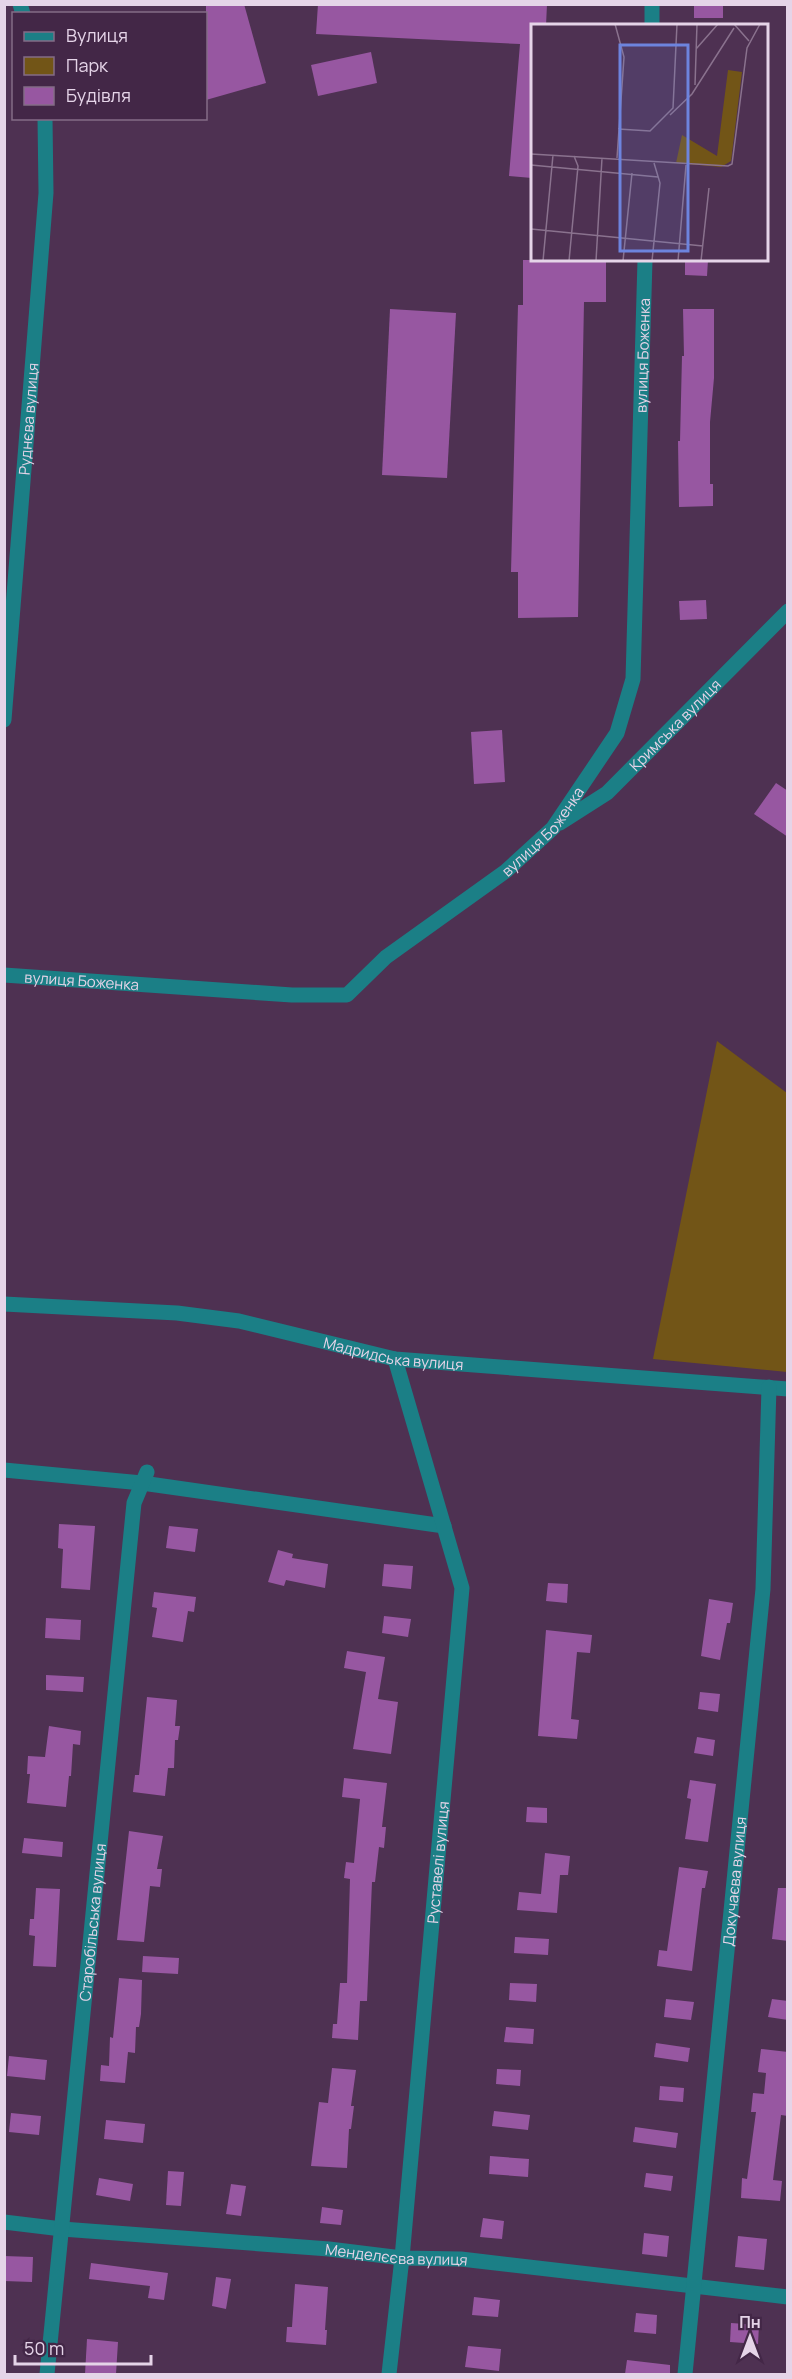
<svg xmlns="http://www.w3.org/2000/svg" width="792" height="2379" viewBox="0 0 792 2379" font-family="Manrope,sans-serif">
	<rect width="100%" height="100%" fill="#4e3152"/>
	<path fill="#725517" d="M717,1041L787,1093V1372L653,1359Z"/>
	<g fill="#9757a1">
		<path d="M206,4H244L266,83L206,100Z"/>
		<path d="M318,4H547L546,26H532V178L509,176L520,44L316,34Z"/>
		<rect x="694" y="4" width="29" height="14"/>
		<path d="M371,52L377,83L318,96L311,65Z"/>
		<path d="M523,260H606V302H584L578,617L518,618V572H511L518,305H523Z"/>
		<path d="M685,260H708L707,276L685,275Z"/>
		<path d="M390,309L456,313L447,478L382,475Z"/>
		<path d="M683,309H714V378L710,422V484H713V506L679,507L678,441H680L682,356H684Z"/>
		<path d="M706,600L707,619L680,620L679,601Z"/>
		<path d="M502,730L505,782L474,784L471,732Z"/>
		<path d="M776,783L788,791V837L754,814Z"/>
		<path d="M59,1524L95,1526L90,1590L61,1588L63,1549L58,1548Z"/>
		<path d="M169,1526L198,1529L195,1552L166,1548Z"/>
		<path d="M278,1550L293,1554L292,1558L328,1564L325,1588L286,1580L284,1586L268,1582Z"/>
		<path d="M384,1564L413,1566L411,1589L382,1586Z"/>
		<path d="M548,1583L568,1584L567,1603L546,1601Z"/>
		<path d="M154,1592L196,1597L194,1612L188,1611L183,1642L152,1637L157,1608L152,1607Z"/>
		<path d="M709,1599L733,1603L730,1623H727L720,1660L701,1656Z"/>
		<path d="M384,1616L411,1619L408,1637L382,1633Z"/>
		<path d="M46,1618L81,1620L80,1640L45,1638Z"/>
		<path d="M546,1630L592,1635L590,1653L577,1652L571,1719L579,1720L577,1739L538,1736Z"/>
		<path d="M347,1651L385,1657L378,1699L398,1702L391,1754L353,1749L366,1672L344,1668Z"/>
		<path d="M46,1675L84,1677L83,1692L46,1690Z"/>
		<path d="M700,1692L720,1694L718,1712L698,1709Z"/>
		<path d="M147,1697L177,1700L175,1726H180L178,1740H175L174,1768H168L165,1796L133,1792L135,1775H139Z"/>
		<path d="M49,1726L81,1731L80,1745L73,1744L71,1776H69L66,1807L27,1803L30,1774H27L28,1756L45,1757Z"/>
		<path d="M697,1737L715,1740L713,1756L694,1753Z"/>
		<path d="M344,1778L387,1783L382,1827H386L384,1848L379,1847L375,1882H372L367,2001H360L358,2040L332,2038L333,2024H337L340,1983H347L350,1879L344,1878L346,1862L354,1863L360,1799L342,1797Z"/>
		<path d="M690,1780L716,1784L708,1842L685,1839L691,1799L687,1798Z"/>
		<path d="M527,1807L547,1808V1823L526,1822Z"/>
		<path d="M129,1831L163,1836L157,1869H162L160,1887L150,1886L144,1942L117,1940Z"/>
		<path d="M24,1838L63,1842L62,1857L22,1853Z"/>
		<path d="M545,1853L570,1856L568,1875H560L557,1913L517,1910L519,1892L541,1894Z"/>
		<path d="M679,1867L708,1871L705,1888H702L692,1971L657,1966L659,1950L667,1951Z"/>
		<path d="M36,1888L60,1889L56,1967L33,1966L35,1936L29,1935L30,1919H34Z"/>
		<path d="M778,1888H788V1941L772,1939Z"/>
		<path d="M515,1937L549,1939L548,1955L514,1953Z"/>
		<path d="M143,1956L179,1958L178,1974L142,1972Z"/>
		<path d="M119,1978L142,1980L141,2014L139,2027H136L135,2053L128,2052L125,2083L100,2081L101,2065L109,2066L110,2037L113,2038Z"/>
		<path d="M510,1983L537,1984L536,2002L509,2000Z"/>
		<path d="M666,1999L694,2002L691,2020L664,2017Z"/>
		<path d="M772,1999L788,2001V2020L768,2017Z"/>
		<path d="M506,2027L534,2029L533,2044L504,2042Z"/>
		<path d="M656,2043L690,2048L688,2062L654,2057Z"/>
		<path d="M761,2049L788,2052V2116L781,2115L773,2180L782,2181L780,2201L741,2198L742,2178L747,2179L756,2112H751L753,2093L764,2094L766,2073L758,2072Z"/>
		<path d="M9,2056L47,2060L45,2080L7,2076Z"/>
		<path d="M332,2068L356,2070L351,2106H354L351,2129H349L347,2168L311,2166L319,2102L328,2103Z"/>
		<path d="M497,2069L521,2070L520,2086L496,2084Z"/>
		<path d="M660,2086L684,2088L683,2102L659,2100Z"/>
		<path d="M494,2111L530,2115L528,2130L492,2126Z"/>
		<path d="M11,2113L41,2116L39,2135L9,2132Z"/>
		<path d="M106,2120L145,2124L143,2143L104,2139Z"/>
		<path d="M635,2127L678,2133L676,2148L633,2142Z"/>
		<path d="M490,2156L529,2159L528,2177L489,2174Z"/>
		<path d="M168,2171L184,2172L181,2206L166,2205Z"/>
		<path d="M646,2173L673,2176L671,2191L644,2187Z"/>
		<path d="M99,2178L133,2184L130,2201L96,2195Z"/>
		<path d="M231,2184L246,2186L241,2216L226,2214Z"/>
		<path d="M322,2207L343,2210L341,2225L320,2223Z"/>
		<path d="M483,2218L504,2221L502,2239L480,2237Z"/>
		<path d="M644,2233L669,2236L667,2257L642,2254Z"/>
		<path d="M738,2236L767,2239L764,2270L735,2267Z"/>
		<path d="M4,2256L33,2257L32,2282L4,2281Z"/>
		<path d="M91,2263L168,2273L164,2300L148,2298L150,2286L89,2279Z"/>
		<path d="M216,2277L231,2279L226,2309L212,2306Z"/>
		<path d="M295,2284L328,2287L325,2330H327L326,2345L286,2342L287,2327H292Z"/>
		<path d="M474,2297L500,2300L498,2317L472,2315Z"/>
		<path d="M636,2313L657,2315L656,2334L634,2332Z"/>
		<path d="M731,2323L759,2325L758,2344L730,2342Z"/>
		<path d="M87,2339L118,2342L116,2374H85Z"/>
		<path d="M468,2346L501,2349L499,2371L465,2367Z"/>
		<path d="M627,2360L670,2365V2374H625Z"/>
	</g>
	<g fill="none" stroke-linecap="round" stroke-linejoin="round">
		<g stroke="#1b7f86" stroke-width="15">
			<path d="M20,4L23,14"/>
			<path d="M652,26V4"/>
			<path id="s1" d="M4,720L46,193L45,118"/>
			<path id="s2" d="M560,823L607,793L788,611"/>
			<path id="s3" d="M4,975L292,995H347L386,957L506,871L553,828L617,733L633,679L645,260"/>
			<path id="s4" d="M4,1304L177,1313L239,1321L395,1359L788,1389"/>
			<path d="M4,1470L142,1483L444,1526"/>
			<path id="s5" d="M4,2222L62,2229L329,2249L402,2258L461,2259L788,2297"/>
			<path id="s6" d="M47,2374L134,1503L147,1472"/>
			<path id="s7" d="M389,2374L402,2258L462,1588L395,1359"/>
			<path id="s8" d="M685,2374L763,1589L769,1387"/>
		</g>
	</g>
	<g text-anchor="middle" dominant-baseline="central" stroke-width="4.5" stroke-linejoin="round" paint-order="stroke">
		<g font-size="15" fill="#e5d4e8" stroke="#432747">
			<text stroke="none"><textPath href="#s3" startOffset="1104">вулиця Боженка</textPath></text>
			<text stroke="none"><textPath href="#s1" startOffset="302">Руднєва вулиця</textPath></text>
			<text stroke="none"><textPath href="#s2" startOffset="152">Кримська вулиця</textPath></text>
			<text stroke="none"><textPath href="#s3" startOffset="600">вулиця Боженка</textPath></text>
			<text stroke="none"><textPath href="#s3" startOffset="78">вулиця Боженка</textPath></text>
			<text stroke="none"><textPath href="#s4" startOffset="394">Мадридська вулиця</textPath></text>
			<text stroke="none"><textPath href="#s7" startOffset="514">Руставелі вулиця</textPath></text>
			<text stroke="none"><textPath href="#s8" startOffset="495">Докучаєва вулиця</textPath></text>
			<text stroke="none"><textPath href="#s6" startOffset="454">Старобільська вулиця</textPath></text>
			<text stroke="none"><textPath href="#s5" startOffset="394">Менделєєва вулиця</textPath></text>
		</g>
	</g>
	<g transform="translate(531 24)">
		<rect width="237" height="237" fill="#4e3152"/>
		<path d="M197,46L211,48L200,137L190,143L145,139L151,111L186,132Z" fill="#725517"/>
		<path fill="none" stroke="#8a728e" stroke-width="1.5" d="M84,0L93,33L86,134M203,0L218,17M165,25L187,0M164,61L166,0M139,91L161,70L203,4M87,105L119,107L142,84L146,0M0,130L197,142L201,140L216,24L229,0M0,141L127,153M0,205L172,222M12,237L22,131M38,237L47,142L43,132M65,237L71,134M92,237L101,149M121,237L129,159L123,139M147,237L155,141M170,237L178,164"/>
		<path fill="#6d84de" fill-opacity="0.15" stroke="#6d84de" stroke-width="3" d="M89,21H157V227H89Z"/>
		<rect width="237" height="237" fill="none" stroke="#e5d4e8" stroke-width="3"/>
	</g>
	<rect width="792" height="2379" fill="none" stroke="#e5d4e8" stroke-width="12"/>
	<rect x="12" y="12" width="195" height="108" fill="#432747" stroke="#846c87" stroke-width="1.5"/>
	<rect x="24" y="32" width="30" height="9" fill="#1b7f86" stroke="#846c87" stroke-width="1.5"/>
	<text x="66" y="42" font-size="18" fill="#e5d4e8">Вулиця</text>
	<rect x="24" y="57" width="30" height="18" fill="#725517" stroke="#846c87" stroke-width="1.5"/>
	<text x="66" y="72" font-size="18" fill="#e5d4e8">Парк</text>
	<rect x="24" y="87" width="30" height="18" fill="#9757a1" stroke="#846c87" stroke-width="1.5"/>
	<text x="66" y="102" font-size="18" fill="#e5d4e8">Будівля</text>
	<g transform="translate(750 2337)" stroke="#432747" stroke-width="4.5" paint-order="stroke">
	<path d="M0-4.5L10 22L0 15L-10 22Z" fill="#e5d4e8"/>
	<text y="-9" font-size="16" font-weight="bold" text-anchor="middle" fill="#e5d4e8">Пн</text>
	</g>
	<path d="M15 2355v9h136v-9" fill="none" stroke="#e5d4e8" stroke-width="3"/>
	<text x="24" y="2355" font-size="18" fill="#e5d4e8" stroke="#432747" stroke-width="4.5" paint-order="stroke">50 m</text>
</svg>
